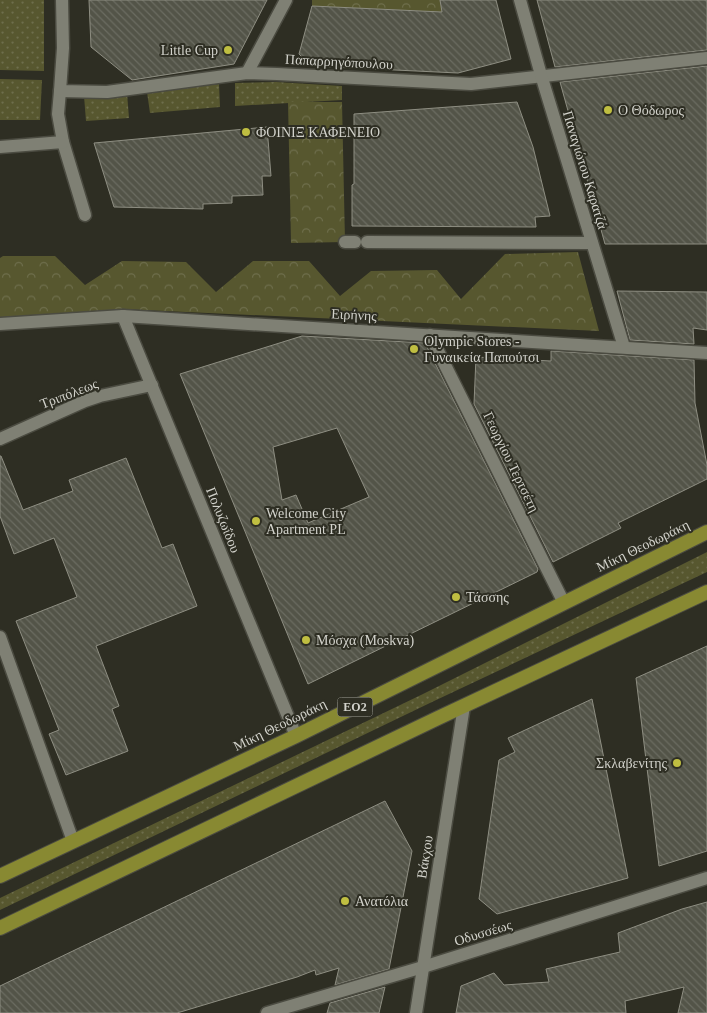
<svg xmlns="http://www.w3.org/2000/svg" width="707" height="1013" viewBox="0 0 707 1013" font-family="Georgia,serif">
	<defs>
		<pattern id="grass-dots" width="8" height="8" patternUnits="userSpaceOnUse" patternTransform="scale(1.25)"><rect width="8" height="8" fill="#57572f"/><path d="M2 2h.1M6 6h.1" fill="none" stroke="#6e6e4c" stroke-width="1.8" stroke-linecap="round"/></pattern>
		<pattern id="park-crowns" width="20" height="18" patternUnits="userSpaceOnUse" patternTransform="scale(1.25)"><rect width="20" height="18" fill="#57572f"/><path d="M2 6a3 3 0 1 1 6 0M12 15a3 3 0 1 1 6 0" fill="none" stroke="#6e6e4c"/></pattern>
		<pattern id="building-back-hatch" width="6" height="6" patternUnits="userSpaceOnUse" patternTransform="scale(1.25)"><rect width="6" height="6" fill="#535448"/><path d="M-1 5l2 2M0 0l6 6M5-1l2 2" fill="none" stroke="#6b6c61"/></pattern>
	</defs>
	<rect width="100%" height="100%" fill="#2e2e23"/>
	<g fill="url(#grass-dots)">
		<path d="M0,0H44V71L0,70Z"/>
		<path d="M0,79L42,80L40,120H0Z"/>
		<path d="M276,82L342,86V100L235,106V83Z"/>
		<path d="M219,84L220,107L150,113L147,92Z"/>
		<path d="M127,93L129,118L86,121L84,96Z"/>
		<path d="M707,552V572L432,702L0,910V898L423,694Z"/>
	</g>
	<g fill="url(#park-crowns)">
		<path d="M312,0H440L442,12L312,6Z"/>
		<path d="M288,102H342L345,242L291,243Z"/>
		<path d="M578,252L599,331L122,309L0,319V258L3,256H55L85,285L122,261L186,262L216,292L253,261H309L340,296L371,271L437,270L461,299L505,254Z"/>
	</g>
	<g fill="url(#building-back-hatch)" stroke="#8e8e82" fill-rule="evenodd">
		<path d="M89,0H267L234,64L132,80L91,47Z"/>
		<path d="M440,0H496L511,59L458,73L311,66L299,54L312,6L442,12Z"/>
		<path d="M537,0H707V50L555,67Z"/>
		<path d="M707,66V244H605L560,82Z"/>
		<path d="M517,102L533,147L550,216L535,217L536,227L352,226V185L354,184V114Z"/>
		<path d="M267,127L271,176H262L263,195L232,196V203L203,204V209L114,207L94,143Z"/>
		<path d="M617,291L707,292V330L693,328L694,344L630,340Z"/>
		<path d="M302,336L425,343L538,569L537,572L308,684L180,374ZM337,428L369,497L308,523L296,495L282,500L273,447Z"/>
		<path d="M551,351L694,360L695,403L707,465V479L618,523L621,528L553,562L474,404L476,357L551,361Z"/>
		<path d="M0,456H1L23,510L73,491L69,480L126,458L162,548L173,544L197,606L96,646L119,706L112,709L128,751L66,775L49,734L59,730L16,621L77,597L54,538L14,554L0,516Z"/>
		<path d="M707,646V851L659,866L636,678Z"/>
		<path d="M592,699L628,878L497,914L479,899L499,760L515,752L508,738Z"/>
		<path d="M385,801L412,851L389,969L335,985L339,968L316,975L315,970L297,977L177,1013H0V986Z"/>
		<path d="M707,902V1013H678L684,987L625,1001L626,1013H456L461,986L494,973L504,985L549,982L546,969L620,952L618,933L682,909Z"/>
		<path d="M385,987L379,1013H327L330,1003Z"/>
	</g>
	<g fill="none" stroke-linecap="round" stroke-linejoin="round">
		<g stroke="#4b4b41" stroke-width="15">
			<g id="service">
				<path d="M60,91L58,114L63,142L85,215"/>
				<path d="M0,147L63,142"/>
				<path d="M345,242H355"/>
				<path d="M367,242L592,243"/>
				<path d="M0,637L73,841"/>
			</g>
		</g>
		<g stroke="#4b4b41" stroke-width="15">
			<path id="pedestrian" d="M247,73L286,0"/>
		</g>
		<g stroke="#4b4b41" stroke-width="15">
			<g id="minor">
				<path d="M62,0L63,48L60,91L107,92L247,73L277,74L471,84L707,58"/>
				<path d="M520,0L541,75L624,347"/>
				<path d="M123,316L296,736"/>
				<path d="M430,335L564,603"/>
				<path d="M0,439L85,401L100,396L152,385"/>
				<path d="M267,1013L423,967L707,878"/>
			</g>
		</g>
		<g stroke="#4b4b41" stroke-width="15">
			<g id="tertiary">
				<path d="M0,324L123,316L707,353"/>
				<path d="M416,1013L464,706"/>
			</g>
		</g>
		<g stroke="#4b4b41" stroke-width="16">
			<g id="trunk">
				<path d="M0,876L296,736L707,532"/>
				<path d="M0,928L438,718L707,592"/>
			</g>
		</g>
		<use href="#service" stroke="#7f8074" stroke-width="12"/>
		<use href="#pedestrian" stroke="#7f8074" stroke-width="12"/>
		<use href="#minor" stroke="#7f8074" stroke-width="12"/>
		<use href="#tertiary" stroke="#7f8074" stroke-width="12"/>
		<use href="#trunk" stroke="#888932" stroke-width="14"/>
	</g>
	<g fill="#bfbe41" stroke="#2e2e23" stroke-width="2">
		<circle cx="228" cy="50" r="5"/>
		<circle cx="608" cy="110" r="5"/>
		<circle cx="246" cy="132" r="5"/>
		<circle cx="414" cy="349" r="5"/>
		<circle cx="256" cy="521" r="5"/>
		<circle cx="456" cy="597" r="5"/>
		<circle cx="306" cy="640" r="5"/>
		<circle cx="677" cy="763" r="5"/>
		<circle cx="345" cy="901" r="5"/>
	</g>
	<g text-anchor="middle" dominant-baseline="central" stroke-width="4" stroke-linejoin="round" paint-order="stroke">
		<rect fill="#2e2e23" stroke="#a1a199" stroke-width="1" x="337.5" y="697.5" width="35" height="19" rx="4"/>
		<g font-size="12" font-weight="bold" fill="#d2d2cb">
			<text x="355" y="707">ΕΟ2</text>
		</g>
		<g font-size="14" fill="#d2d2cb" stroke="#2e2e23" text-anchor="start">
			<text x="218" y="50" text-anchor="end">Little Cup</text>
			<text x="618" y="110">Ο Θόδωρος</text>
			<text x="256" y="132">ΦΟΙΝΙΞ ΚΑΦΕΝΕΙΟ</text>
			<text x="424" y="341">Olympic Stores -<tspan x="424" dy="16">Γυναικεία Παπούτσι</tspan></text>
			<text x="266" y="513">Welcome City<tspan x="266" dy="16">Apartment PL</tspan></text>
			<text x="466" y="597">Τάσσης</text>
			<text x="316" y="640">Μόσχα (Moskva)</text>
			<text x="667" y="763" text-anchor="end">Σκλαβενίτης</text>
			<text x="355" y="901">Ανατόλια</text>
		</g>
		<g font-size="14" fill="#d2d2cb" stroke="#2e2e23">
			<text transform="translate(339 62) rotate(3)">Παπαρρηγόπουλου</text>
			<text transform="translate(585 170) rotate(73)">Παναγιώτου Καρατζά</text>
			<text transform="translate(354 315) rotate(3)">Ειρήνης</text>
			<text transform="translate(69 394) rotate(-21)">Τριπόλεως</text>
			<text transform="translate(511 462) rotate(64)">Γεωργίου Τερτσέτη</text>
			<text transform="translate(223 520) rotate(68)">Πολυζωΐδου</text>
			<text transform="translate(643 546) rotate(-26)">Μίκη Θεοδωράκη</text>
			<text transform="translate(280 725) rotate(-26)">Μίκη Θεοδωράκη</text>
			<text transform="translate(425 857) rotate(-81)">Βάκχου</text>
			<text transform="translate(483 933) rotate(-17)">Οδυσσέως</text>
		</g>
	</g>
</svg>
